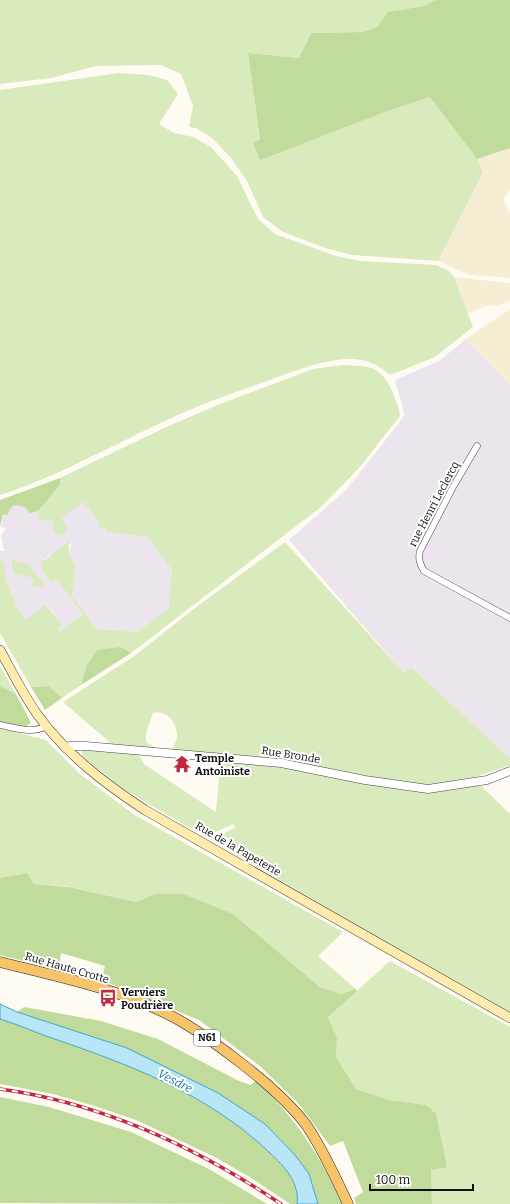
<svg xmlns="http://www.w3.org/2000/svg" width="510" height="1204" viewBox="0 0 510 1204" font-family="Bitter,serif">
	<rect width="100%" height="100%" fill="#fffbf3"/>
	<g fill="#ece5ee">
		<path d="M466,339L510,384V758L411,667L404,673L289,540L347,489L399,423L404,415L402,404L395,382L397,379L439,361Z"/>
		<path d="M83,502L107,532L147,537L172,570L168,609L137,632L97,629L72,596L76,565L69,555L71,543L44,559L52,583L57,580L83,614L60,632L57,628L62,625L47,605L26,621L15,606L14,597L7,584L4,563L0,559V551H4L1,536L6,528L1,527L3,514L14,505L25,507L30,512L38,511L37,519L57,521Z"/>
	</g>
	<g fill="#f5eed3">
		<path d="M510,148V190L503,199L510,214V278L470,275L438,261L483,172L477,159Z"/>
		<path d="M454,277L510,283V301L500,305L485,306L468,314Z"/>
		<path d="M510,309V384L466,339Z"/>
	</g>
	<g fill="#d9eabc">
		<path d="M0,0H436L425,6L388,12L377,27L363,32L311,33L299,58L248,53L260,139L253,143L382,113L430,97L477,159L483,172L438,261L352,255L325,248L283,232L263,217L247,181L231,158L212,138L196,128L189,127L193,106L181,74L161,65L96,66L51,78L0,84Z"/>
		<path d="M119,73L149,75L167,80L178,94L159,124L174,133L193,137L211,147L237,176L258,219L275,234L336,256L360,261L436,265L449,271L454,277L473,327L435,357L390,375C381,367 372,362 361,360C335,355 294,371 270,380C242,390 214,399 187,411C124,438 66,474 0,495V90Z"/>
		<path d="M344,365C371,366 381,366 393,393C396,401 399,407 400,416L359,468L321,507L131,653L121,647L86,667L81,685L62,698L49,686L31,687L0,633V559L4,563L7,584L15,600V606L26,620L46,605L62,625L58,628L60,632L83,614L57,580L52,583L42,570L41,563L69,541V555L76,565L72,596L97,629L137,632L168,609L172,570L147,537L107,532L104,528H99L100,523L83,502L62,518L67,529L63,535L60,536L54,533L53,521L37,519L38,511L60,485V478L164,428L220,404L313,369Z"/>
		<path d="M285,542L404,673L411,667L510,758V765L461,782L430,785L404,784L238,756L172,749C174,745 178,738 177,734C176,721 166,710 153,713L146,733V742L153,746V749L114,746L63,702L133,657L195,608Z"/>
		<path d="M12,560L28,564L46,587L32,586L33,578L13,573Z"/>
		<path d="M0,666L16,694L0,686Z"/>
		<path d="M0,728L46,740L80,774L133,814L343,932L318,956L356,989L341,994L320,987L233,914L155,894L136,902L66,886L34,884L27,873L0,878Z"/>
		<path d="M82,749L118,753H138L144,764L216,812L221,758L299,769L412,790L478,783L510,814V1014L211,840L236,827L233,824L205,837L122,788L82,756Z"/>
		<path d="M390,961L510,1027V1204H432L430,1170L447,1166L425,1105L389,1100L356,1089L336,1057L337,1038L328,1017Z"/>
	</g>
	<g fill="#c0db9b">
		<path d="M436,0H510V148L477,159L430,97L382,113L260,160L253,143L260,139L248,53L299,58L311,33L363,32L377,27L388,12L424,6Z"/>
		<path d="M60,478V485L38,511L30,513L25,507L14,505L9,510L8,515L3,514L0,527V500Z"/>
		<path d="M121,647L131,653L81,685L86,667L97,650Z"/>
		<path d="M0,686L16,694L31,723L23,728L0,723Z"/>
		<path d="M49,686L62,698L45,710L31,687Z"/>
		<path d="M27,873L34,884L69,887L136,902L155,894H183L233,914L320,987L341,994L356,989L357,991L328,1017L337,1038L336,1057L356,1089L389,1100L426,1105L436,1114L447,1167L431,1170L432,1204H356L354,1198L363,1192L343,1141L330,1146L298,1103L260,1066L199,1020L101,980L105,966L61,953L59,970L0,955V878Z"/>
		<path d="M24,1007L101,1021L158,1039L237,1080L250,1085L256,1081C294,1115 321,1157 342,1204H318L309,1174L295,1155L265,1124L17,1012Z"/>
		<path d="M0,1019C16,1024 30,1030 46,1036C125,1063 208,1093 270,1153C284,1166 300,1183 297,1204H290L253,1179L215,1157L136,1120L95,1106L53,1094L0,1084Z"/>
		<path d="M0,1097L49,1107L131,1132L209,1169L267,1204L0,1203Z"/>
	</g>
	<path fill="#b8e6f6" stroke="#3fa6cd" d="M0,1004L17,1012L127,1048L218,1093L265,1124L295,1155L309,1174L318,1204H297C300,1183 284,1166 270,1153C208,1093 125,1063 46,1036C30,1030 16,1024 0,1019Z"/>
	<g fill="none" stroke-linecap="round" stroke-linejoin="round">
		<g stroke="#434343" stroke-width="7">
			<g id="minor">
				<path d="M477,446L453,487L420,551C418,559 420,564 424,571L510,618"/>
				<path d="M0,725C15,728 33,734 46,726"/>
			</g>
		</g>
		<g stroke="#434343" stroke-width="9">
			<path id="tertiary" d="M65,748L70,746H86L281,763L365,780L428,789L487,780L510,771"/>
		</g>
		<g stroke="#323232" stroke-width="10">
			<path id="secondary" d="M0,650C12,672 23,694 37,714C66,754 104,783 145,810L510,1018"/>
		</g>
		<g stroke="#212121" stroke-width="11">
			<path id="primary" d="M0,962C60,977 130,991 184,1023C204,1035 223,1049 241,1063C263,1080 290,1103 307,1126C323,1150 336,1178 348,1204"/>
		</g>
		<use href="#minor" stroke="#fff" stroke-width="6"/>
		<use href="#tertiary" stroke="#fff" stroke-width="8"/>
		<use href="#secondary" stroke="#feecaf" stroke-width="9"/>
		<use href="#primary" stroke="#f8c46a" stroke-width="10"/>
		<g stroke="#c12741" stroke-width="3.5">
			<path id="rail" d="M0,1089C102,1103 196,1147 281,1204"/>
		</g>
		<use href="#rail" stroke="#fff" stroke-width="2" stroke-dasharray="6" stroke-linecap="butt"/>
	</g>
	<defs>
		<g id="temple-bare" transform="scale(1.38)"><path d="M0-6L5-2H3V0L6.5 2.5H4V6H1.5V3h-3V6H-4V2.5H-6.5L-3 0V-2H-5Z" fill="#c12741" stroke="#fff" stroke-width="2.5" paint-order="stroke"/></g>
		<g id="bus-bare" transform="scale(1.38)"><path d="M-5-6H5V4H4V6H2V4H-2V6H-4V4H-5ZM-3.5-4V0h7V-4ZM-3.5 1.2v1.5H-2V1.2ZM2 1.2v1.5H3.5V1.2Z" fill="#c12741" stroke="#fff" stroke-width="2.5" paint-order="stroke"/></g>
	</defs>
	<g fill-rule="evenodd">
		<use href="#temple-bare" x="182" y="764"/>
		<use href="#bus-bare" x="108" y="998"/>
	</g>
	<g text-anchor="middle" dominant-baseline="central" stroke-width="4" stroke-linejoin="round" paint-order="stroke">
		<rect fill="#fff" stroke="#585858" stroke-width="1" x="194" y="1030" width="26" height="16" rx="3"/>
		<g font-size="10" font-weight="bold" fill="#101010">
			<text x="207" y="1038">N61</text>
		</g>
		<g font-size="11" fill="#101010" stroke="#fff">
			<text transform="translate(434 504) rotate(-62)">rue Henri Leclercq</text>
			<text transform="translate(291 755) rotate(9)">Rue Bronde</text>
			<text transform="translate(238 849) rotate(30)">Rue de la Papeterie</text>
			<text transform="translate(67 968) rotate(16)">Rue Haute Crotte</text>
		</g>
		<g font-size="11" font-weight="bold" fill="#101010" stroke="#fff" text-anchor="start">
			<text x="195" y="758">Temple<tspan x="195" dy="13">Antoiniste</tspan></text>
			<text x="121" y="992">Verviers<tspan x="121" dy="13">Poudrière</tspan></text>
		</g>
		<g font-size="12" font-style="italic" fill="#1877a3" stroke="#fff">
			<text transform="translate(175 1081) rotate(27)">Vesdre</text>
		</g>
	</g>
	<path d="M370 1184v6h103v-6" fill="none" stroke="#101010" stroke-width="2"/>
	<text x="376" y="1184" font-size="12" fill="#101010" stroke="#ffffff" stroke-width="3" paint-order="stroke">100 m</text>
</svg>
